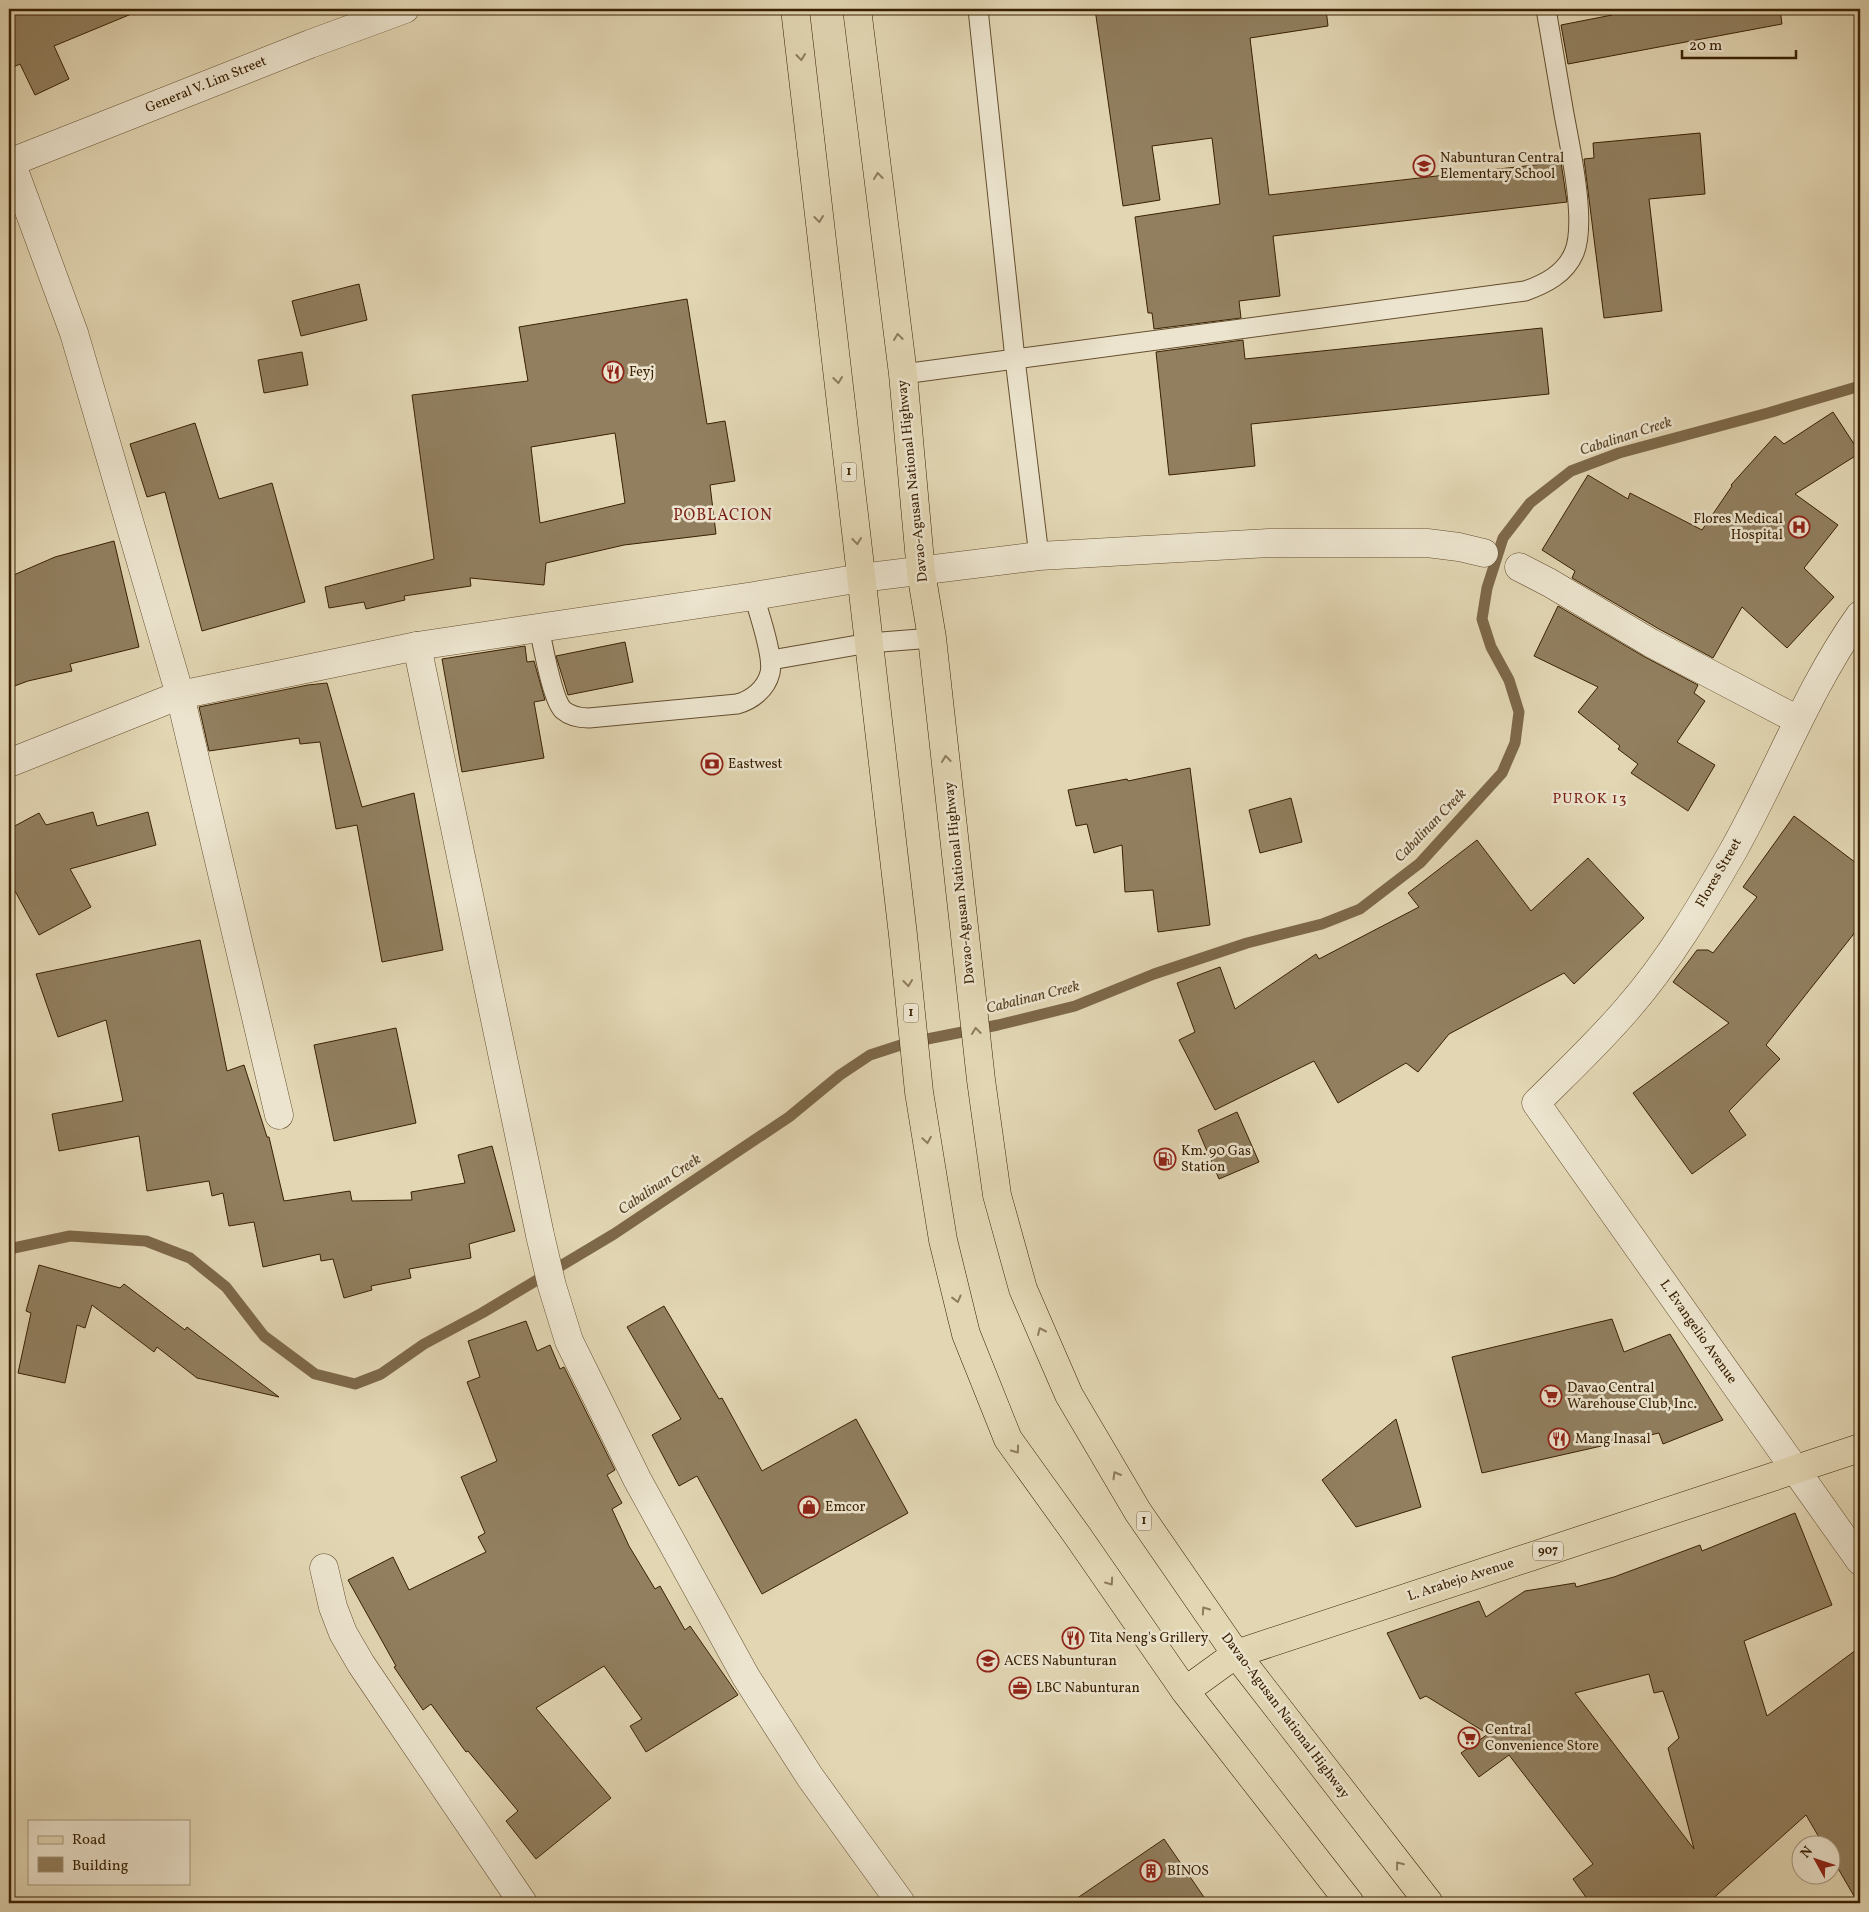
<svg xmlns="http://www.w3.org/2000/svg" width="1869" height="1912" viewBox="0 0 1869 1912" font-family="Vollkorn,serif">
	<rect width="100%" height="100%" fill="#e2d6b3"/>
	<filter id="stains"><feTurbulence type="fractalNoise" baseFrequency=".004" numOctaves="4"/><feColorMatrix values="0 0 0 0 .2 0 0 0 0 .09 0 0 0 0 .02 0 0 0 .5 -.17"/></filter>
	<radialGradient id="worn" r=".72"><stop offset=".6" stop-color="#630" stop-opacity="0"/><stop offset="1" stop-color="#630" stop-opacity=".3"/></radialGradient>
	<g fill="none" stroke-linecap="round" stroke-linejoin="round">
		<path stroke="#7d6849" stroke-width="11" d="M9,1249L70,1236L146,1241L190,1258L226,1287L264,1336L315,1374L355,1384L381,1374L424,1344L482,1313L614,1234L789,1117L840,1075L870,1055L907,1043L998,1025L1075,1006L1154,974L1247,943L1322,924L1360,909L1420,863L1502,773L1515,743L1519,712L1509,680L1491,647L1482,619L1487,588L1503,538L1530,503L1571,471L1619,453L1768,413L1860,386"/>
	</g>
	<g fill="#917f5f" stroke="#3a2103" fill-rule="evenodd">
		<path d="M9,9H141V10L54,46L69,79L35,95L20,64L9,69Z"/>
		<path d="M1095,9H1326L1328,26L1250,38L1269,195L1561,162L1567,202L1273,236L1280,296L1239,301L1241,318L1154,329L1152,313H1148L1135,217L1220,204L1212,138L1152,146L1160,200L1123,206Z"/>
		<path d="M1610,9H1780L1782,24L1568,64L1561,25L1612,15Z"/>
		<path d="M1700,133L1705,194L1649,199L1662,311L1604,318L1584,159L1594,158L1593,143Z"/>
		<path d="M359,284L367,320L301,336L292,301Z"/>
		<path d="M687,299L707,424L725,421L735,481L710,485L716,534L624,545L546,563L544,585L470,578L471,586L404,596L405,600L366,609L364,602L329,608L325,587L434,559L412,395L528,381L519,327ZM615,433L625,503L540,523L531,447Z"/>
		<path d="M1542,328L1549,394L1251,424L1255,466L1169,475L1156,352L1243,340L1245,359Z"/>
		<path d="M302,352L308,385L264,393L258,360Z"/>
		<path d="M1833,412L1860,453L1795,494L1838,525L1804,568L1834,597L1787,648L1742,607L1713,658L1659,629L1572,578L1575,571L1542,550L1588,475L1628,499L1630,493L1702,530L1732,486L1731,485L1775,436L1784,444Z"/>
		<path d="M195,423L219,499L272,483L305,602L202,631L165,492L147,497L130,444Z"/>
		<path d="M114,541L139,647L70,664L72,671L28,681L9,688V577L55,557Z"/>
		<path d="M1558,606L1643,656L1698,685L1694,693L1705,701L1677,742L1715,765L1688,811L1631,773L1638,764L1618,749L1620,746L1578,712L1598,687L1534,656Z"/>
		<path d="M625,642L633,682L568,695L556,656Z"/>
		<path d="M525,646L527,662L534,661L545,700L534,702L544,758L462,772L442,659Z"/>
		<path d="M327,683L362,807L414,793L443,950L382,962L357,825L336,829L320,742L300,744L299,738L209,751L199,707L308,685Z"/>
		<path d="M1190,768L1210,925L1158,932L1153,890L1125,892L1122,845L1094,853L1087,824L1076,826L1068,790L1127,779L1128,781Z"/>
		<path d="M1291,798L1302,842L1260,853L1249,810Z"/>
		<path d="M93,812L97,826L148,812L156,845L70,869L91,907L39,935L9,880V829L39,813L46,825Z"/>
		<path d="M1794,816L1860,866V926L1766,1045L1780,1059L1729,1111L1746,1135L1692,1174L1633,1093L1729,1023L1673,982L1697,950H1708L1713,953L1757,897L1743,887Z"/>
		<path d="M1477,840L1531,911L1588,858L1644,918L1574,984L1564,973L1449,1034L1418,1072L1406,1063L1338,1103L1314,1061L1215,1110L1179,1040L1195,1032L1177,983L1220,967L1235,1009L1316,954L1319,959L1419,907L1408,893Z"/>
		<path d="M200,940L227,1071L244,1065L267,1137H269L284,1201L350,1191L352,1201L412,1200L411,1192L465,1183L458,1155L492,1146L515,1231L469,1244L471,1258L409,1269L411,1278L371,1286L372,1290L344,1298L333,1259L321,1261L320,1254L263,1267L254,1222L229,1226L223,1193L212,1196L209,1181L147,1191L139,1136L59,1151L52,1114L123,1101L106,1020L58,1037L36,974Z"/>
		<path d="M396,1028L416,1123L334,1141L314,1045Z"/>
		<path d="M1237,1112L1259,1162L1219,1179L1198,1130Z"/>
		<path d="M39,1265L120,1288L124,1284L185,1330L187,1327L279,1397L197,1378L157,1347L154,1352L92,1305L85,1328L77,1325L65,1383L18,1373L31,1313L26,1311Z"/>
		<path d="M664,1306L719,1399L722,1398L762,1471L856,1419L908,1513L762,1594L697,1476L679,1486L652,1435L681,1419L627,1327Z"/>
		<path d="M1612,1319L1624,1352L1670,1334L1723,1420L1663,1444L1659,1433L1482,1473L1452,1357Z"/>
		<path d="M526,1321L537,1351L550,1345L560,1369L564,1367L615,1470L607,1475L622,1503L612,1509L629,1546L655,1589L660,1586L685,1630L690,1626L738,1695L646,1752L630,1726L642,1719L604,1666L536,1708L611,1798L536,1859L506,1821L518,1811L468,1751L466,1752L431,1704L423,1710L394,1667L396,1666L348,1580L393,1557L409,1590L486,1552L478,1537L485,1533L461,1477L497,1461L467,1382L480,1377L468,1341Z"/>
		<path d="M1396,1419L1421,1507L1356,1527L1322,1480Z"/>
		<path d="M1795,1513L1832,1605L1744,1641L1767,1716L1860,1647V1903H1858L1832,1858V1844H1823L1806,1815L1708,1903H1590L1573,1879L1593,1864L1509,1755L1479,1777L1461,1753L1488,1734L1426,1696L1420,1699L1387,1633L1479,1601L1486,1617L1525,1591L1575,1583L1576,1587L1614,1577L1700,1545L1702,1551ZM1649,1674L1654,1693L1663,1691L1679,1738L1668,1748L1694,1849L1575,1693Z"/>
		<path d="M1164,1839L1208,1903H1070Z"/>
	</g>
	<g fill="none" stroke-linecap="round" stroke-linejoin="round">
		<g stroke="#644e2f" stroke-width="21">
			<g id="lane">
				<path d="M978,9L1015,359L1039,556"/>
				<path d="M903,374L1525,291C1545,284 1565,274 1574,253C1587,223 1570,147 1564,114C1558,79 1552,44 1546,9"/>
				<path d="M539,628C543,645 552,699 563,710C570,716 580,718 589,718L737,704C752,700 766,689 770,673C774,656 759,614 754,596"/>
				<path d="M771,660L869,643L932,638"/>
			</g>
		</g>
		<g stroke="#644e2f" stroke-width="29">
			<g id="street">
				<path d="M11,162L74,333L180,695L279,1115"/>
				<path d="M9,163L310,44L405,9"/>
				<path d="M1519,567L1550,583L1651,643L1798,720"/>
				<path d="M1860,615C1808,688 1777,773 1733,851C1702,905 1669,961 1628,1008C1600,1041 1567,1072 1536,1103L1860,1561"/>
				<path d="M417,646L540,1235L552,1286L569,1341L637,1479L746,1677L810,1777L901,1903"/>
				<path d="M9,763L180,695L417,646L754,596L861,578L1039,556L1269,543H1427L1459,547L1484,553"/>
				<path d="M324,1568L333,1607L343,1633L361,1664L523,1903"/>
			</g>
		</g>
		<g stroke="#3a2103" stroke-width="29">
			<path id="primary" d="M1185,1691L1236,1654L1860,1448"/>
		</g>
		<g stroke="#3a2103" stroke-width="29">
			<g id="highway">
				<path d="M795,9L903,935L919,1092L943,1240L966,1334L1008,1439L1077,1535L1185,1691L1350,1903"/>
				<path d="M857,9L903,374L921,572L932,638L981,1080L997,1195L1023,1289L1069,1395L1138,1512L1236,1654L1429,1903"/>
			</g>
		</g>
		<use href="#lane" stroke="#ece4ce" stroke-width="19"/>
		<use href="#street" stroke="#ece4ce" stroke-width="28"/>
		<use href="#primary" stroke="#e2d6b3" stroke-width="28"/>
		<use href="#highway" stroke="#e2d6b3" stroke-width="28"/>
	</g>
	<defs><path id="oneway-chevron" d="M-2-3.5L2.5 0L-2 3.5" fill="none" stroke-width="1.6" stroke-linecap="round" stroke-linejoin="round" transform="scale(1.25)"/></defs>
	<g stroke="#8e7c5b">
		<use href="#oneway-chevron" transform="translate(801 57) rotate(83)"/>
		<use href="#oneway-chevron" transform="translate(878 176) rotate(-97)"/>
		<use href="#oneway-chevron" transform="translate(819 219) rotate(83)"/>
		<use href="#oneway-chevron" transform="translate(898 337) rotate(-97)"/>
		<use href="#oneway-chevron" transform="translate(838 380) rotate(83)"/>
		<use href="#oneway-chevron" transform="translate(857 541) rotate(83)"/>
		<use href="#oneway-chevron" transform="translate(946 759) rotate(-96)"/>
		<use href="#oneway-chevron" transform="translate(908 983) rotate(84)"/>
		<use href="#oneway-chevron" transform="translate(976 1031) rotate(-96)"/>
		<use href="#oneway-chevron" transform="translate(927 1140) rotate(81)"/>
		<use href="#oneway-chevron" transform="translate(957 1299) rotate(76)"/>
		<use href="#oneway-chevron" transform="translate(1041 1331) rotate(-114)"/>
		<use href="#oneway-chevron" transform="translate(1016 1450) rotate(54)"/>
		<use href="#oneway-chevron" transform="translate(1116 1475) rotate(-120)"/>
		<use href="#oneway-chevron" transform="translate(1110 1582) rotate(55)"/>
		<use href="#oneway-chevron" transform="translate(1205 1610) rotate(-125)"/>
		<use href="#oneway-chevron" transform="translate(1399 1865) rotate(-128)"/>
	</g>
	<defs>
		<g id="school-ring" transform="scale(1.125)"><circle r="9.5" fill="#ece4ce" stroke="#8f2418" stroke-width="1.5"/><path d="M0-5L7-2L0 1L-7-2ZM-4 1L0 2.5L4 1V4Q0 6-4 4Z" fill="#8f2418"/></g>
		<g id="restaurant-ring" transform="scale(1.125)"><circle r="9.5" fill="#ece4ce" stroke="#8f2418" stroke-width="1.5"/><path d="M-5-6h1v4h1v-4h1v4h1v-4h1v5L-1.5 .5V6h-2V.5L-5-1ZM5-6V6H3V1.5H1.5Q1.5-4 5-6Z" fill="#8f2418"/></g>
		<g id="hospital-ring" transform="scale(1.125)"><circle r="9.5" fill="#ece4ce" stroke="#8f2418" stroke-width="1.5"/><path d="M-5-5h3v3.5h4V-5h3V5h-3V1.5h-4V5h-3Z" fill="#8f2418"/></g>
		<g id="bank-ring" transform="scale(1.125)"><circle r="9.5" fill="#ece4ce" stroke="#8f2418" stroke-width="1.5"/><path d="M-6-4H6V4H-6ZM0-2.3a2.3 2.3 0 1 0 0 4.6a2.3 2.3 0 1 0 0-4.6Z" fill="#8f2418"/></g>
		<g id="fuel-ring" transform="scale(1.125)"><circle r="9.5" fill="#ece4ce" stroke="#8f2418" stroke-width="1.5"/><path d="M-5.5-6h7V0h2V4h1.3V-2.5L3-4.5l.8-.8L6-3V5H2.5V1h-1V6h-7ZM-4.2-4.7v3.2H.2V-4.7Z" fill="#8f2418"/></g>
		<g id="supermarket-ring" transform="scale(1.125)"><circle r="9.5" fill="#ece4ce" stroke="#8f2418" stroke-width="1.5"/><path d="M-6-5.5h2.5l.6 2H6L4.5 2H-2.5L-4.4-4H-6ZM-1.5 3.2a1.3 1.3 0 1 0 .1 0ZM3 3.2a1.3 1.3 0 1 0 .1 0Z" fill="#8f2418"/></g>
		<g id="shop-ring" transform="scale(1.125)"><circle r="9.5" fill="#ece4ce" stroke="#8f2418" stroke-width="1.5"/><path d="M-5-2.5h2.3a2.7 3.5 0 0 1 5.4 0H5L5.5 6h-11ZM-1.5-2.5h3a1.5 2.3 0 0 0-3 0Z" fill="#8f2418"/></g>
		<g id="office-ring" transform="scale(1.125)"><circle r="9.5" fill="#ece4ce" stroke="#8f2418" stroke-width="1.5"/><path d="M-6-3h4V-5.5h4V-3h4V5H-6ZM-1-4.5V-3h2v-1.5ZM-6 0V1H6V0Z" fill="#8f2418"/></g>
		<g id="building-ring" transform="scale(1.125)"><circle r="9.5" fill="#ece4ce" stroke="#8f2418" stroke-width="1.5"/><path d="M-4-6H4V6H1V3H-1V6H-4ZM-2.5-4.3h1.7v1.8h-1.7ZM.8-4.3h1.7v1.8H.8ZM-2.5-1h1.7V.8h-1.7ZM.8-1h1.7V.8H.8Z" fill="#8f2418"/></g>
	</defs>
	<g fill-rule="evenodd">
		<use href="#school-ring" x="1424" y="166"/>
		<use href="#restaurant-ring" x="613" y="372"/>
		<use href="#hospital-ring" x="1799" y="527"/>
		<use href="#bank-ring" x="712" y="764"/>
		<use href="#fuel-ring" x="1165" y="1159"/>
		<use href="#supermarket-ring" x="1551" y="1396"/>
		<use href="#restaurant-ring" x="1559" y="1439"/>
		<use href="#shop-ring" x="809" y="1507"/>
		<use href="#restaurant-ring" x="1073" y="1638"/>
		<use href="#school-ring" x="988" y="1661"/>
		<use href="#office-ring" x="1020" y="1688"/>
		<use href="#supermarket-ring" x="1469" y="1738"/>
		<use href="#building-ring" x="1151" y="1871"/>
	</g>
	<g text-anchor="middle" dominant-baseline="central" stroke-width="5" stroke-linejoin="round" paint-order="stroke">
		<g fill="#ece4ce" stroke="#6f5c40" stroke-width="1">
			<rect x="841.5" y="462.5" width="15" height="19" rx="4"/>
			<rect x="903.5" y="1003.5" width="15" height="19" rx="4"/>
			<rect x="1136.5" y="1511.5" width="15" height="19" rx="4"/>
			<rect x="1533" y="1541.5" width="30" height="19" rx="4"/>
		</g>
		<g font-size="12" font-weight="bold" fill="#3a2103">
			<text x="849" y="472">1</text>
			<text x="911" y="1013">1</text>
			<text x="1144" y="1521">1</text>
			<text x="1548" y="1551">907</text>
		</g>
		<g font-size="14" fill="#3a2103" stroke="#ece4ce">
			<text transform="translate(206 85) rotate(-22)">General V. Lim Street</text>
			<text transform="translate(913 481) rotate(-96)">Davao-Agusan National Highway</text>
			<text transform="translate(1719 873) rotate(-60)">Flores Street</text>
			<text transform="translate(960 883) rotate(-96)">Davao-Agusan National Highway</text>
			<text transform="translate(1698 1332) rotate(55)">L. Evangelio Avenue</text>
			<text transform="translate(1461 1580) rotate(-18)">L. Arabejo Avenue</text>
			<text transform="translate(1285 1716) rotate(53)">Davao-Agusan National Highway</text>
		</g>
		<g font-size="14" fill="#3a2103" stroke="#ece4ce" text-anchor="start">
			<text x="1440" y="158">Nabunturan Central<tspan x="1440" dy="16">Elementary School</tspan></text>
			<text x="629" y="372">Feyj</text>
			<text x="1783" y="519" text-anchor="end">Flores Medical<tspan x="1783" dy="16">Hospital</tspan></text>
			<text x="728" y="764">Eastwest</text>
			<text x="1181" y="1151">Km. 90 Gas<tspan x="1181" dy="16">Station</tspan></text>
			<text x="1567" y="1388">Davao Central<tspan x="1567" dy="16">Warehouse Club, Inc.</tspan></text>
			<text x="1575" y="1439">Mang Inasal</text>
			<text x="825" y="1507">Emcor</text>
			<text x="1089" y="1638">Tita Neng's Grillery</text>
			<text x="1004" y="1661">ACES Nabunturan</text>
			<text x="1036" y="1688">LBC Nabunturan</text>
			<text x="1485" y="1730">Central<tspan x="1485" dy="16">Convenience Store</tspan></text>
			<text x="1167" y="1871">BINOS</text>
		</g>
		<g font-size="15" font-style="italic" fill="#5b4526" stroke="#ece4ce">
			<text transform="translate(1626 437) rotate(-18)">Cabalinan Creek</text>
			<text transform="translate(1431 826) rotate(-46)">Cabalinan Creek</text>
			<text transform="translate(1033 998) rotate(-14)">Cabalinan Creek</text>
			<text transform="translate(660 1185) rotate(-34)">Cabalinan Creek</text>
		</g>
		<g font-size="15" letter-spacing="1" fill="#7a1f14" stroke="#ece4ce">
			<text x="1590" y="799">PUROK 13</text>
		</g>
		<g font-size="16" letter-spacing="1" fill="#7a1f14" stroke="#ece4ce">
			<text x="723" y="516">POBLACION</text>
		</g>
	</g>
	<rect width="1869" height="1912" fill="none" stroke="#e2d6b3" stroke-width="30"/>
	<rect x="10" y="10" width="1849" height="1892" fill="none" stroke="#3a2103" stroke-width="2.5"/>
	<rect x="15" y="15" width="1839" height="1882" fill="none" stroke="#3a2103"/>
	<rect x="28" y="1820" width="162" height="65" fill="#ece4ce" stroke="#a5967d"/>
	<rect x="38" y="1836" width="25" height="8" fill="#e2d6b3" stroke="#a5967d"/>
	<text x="72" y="1844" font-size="15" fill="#3a2103">Road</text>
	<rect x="38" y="1857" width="25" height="15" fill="#917f5f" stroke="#a5967d"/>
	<text x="72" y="1870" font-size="15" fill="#3a2103">Building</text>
	<g transform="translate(1816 1860) rotate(310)"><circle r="24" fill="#ece4ce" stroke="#a5967d"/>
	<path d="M0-4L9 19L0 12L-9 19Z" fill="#8f2418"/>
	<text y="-8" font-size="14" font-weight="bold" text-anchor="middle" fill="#3a2103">N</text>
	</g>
	<path d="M1682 50v8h114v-8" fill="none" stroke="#3a2103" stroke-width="2.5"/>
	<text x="1689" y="50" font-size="15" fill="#3a2103" stroke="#ece4ce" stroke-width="4" paint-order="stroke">20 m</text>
	<rect width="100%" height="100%" filter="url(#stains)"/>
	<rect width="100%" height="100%" fill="url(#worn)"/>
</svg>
